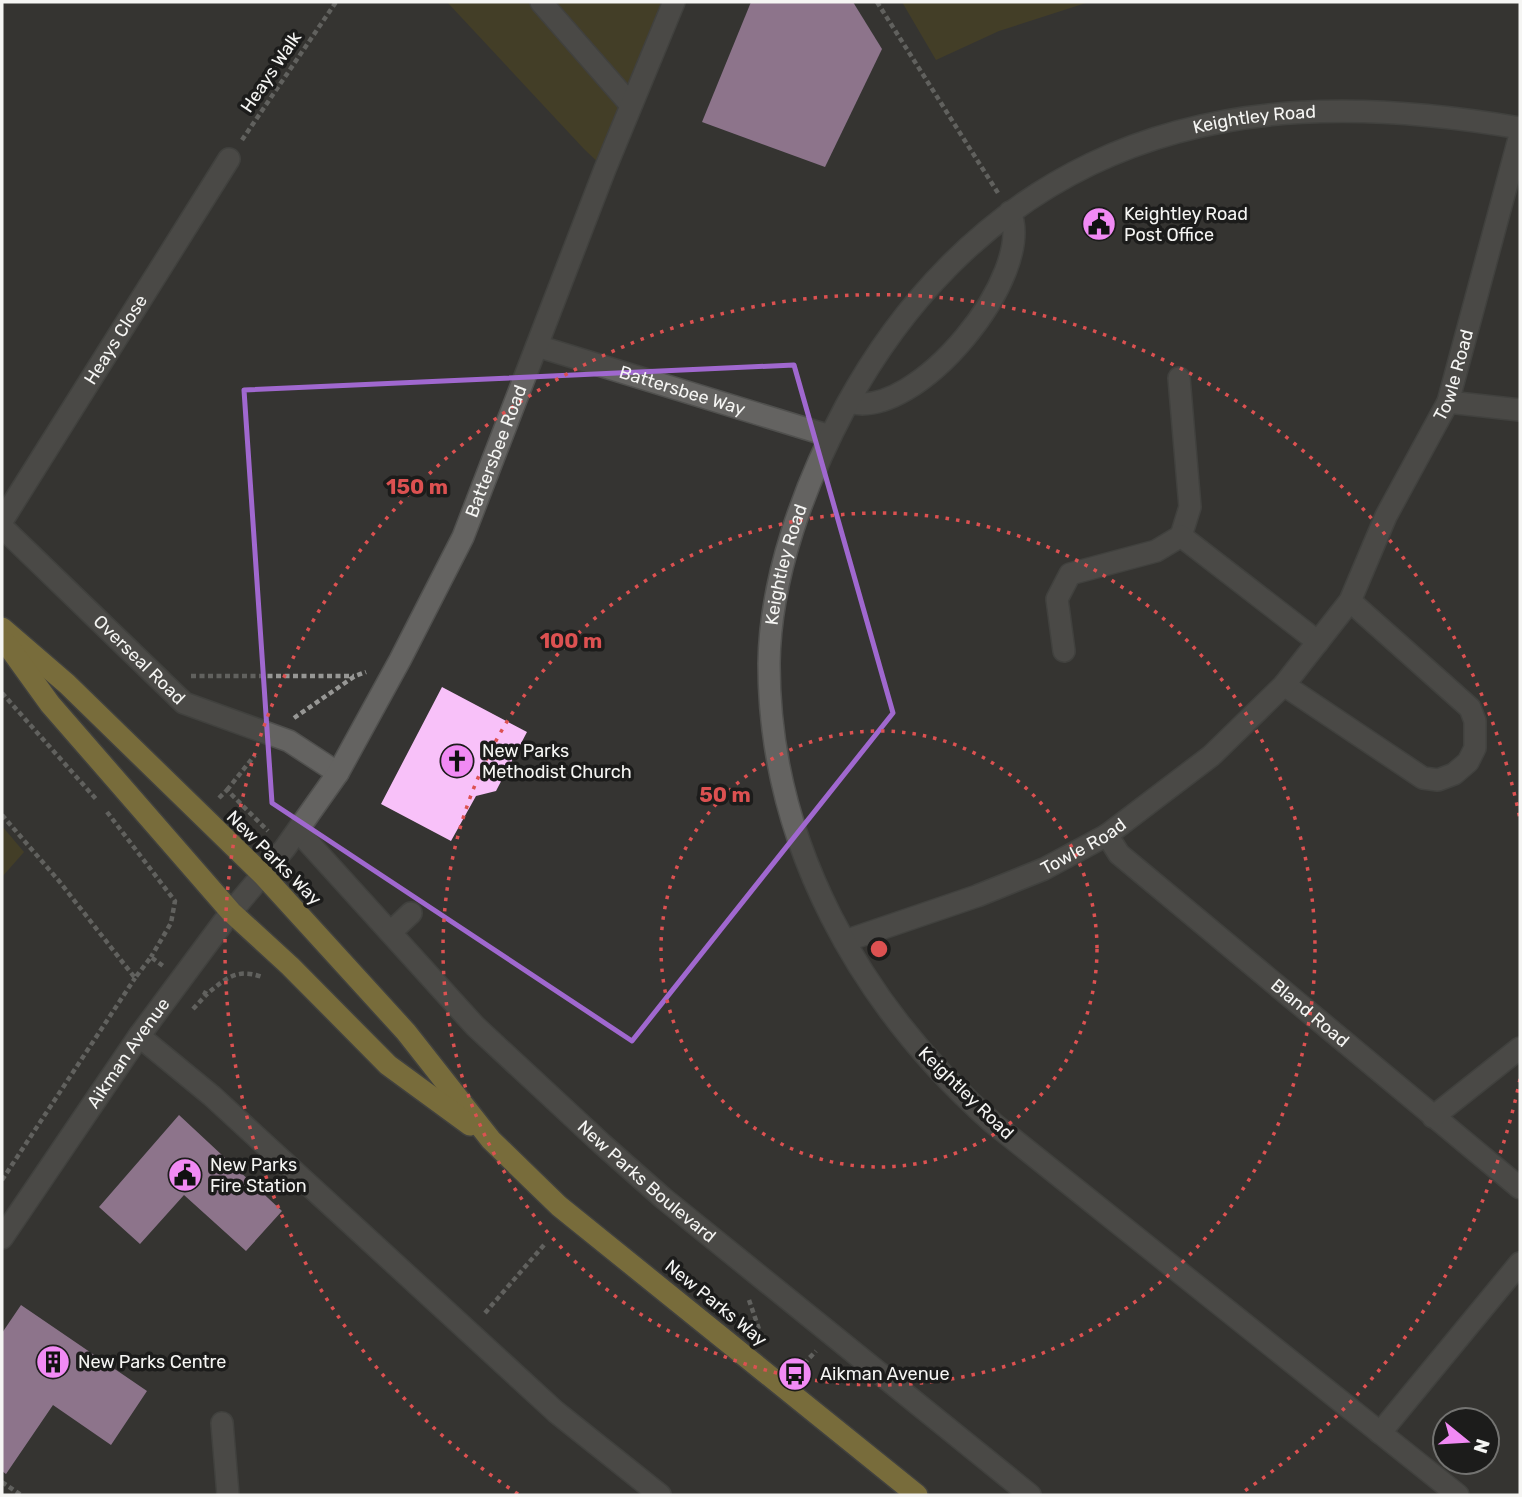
<svg xmlns="http://www.w3.org/2000/svg" width="1522" height="1497" viewBox="0 0 1522 1497" font-family="Rubik,sans-serif">
	<rect width="100%" height="100%" fill="#353432"/>
	<g fill="#55491b">
		<path d="M447,2H675L605,169L584,149Z"/>
		<path d="M902,2H1089L999,31L936,60Z"/>
		<path d="M2,826L24,852L2,877Z"/>
	</g>
	<g fill="#f8c1f9">
		<path d="M751,2H853L882,49L825,167L702,122Z"/>
		<path d="M442,687L527,732L496,791L476,796L451,841L381,804Z"/>
		<path d="M179,1115L282,1211L246,1251L184,1195L140,1244L99,1207Z"/>
		<path d="M21,1305L147,1391L111,1445L53,1405L6,1474L2,1471V1333Z"/>
	</g>
	<g fill="none" stroke-linecap="round" stroke-linejoin="round">
		<g stroke="#50504e" stroke-width="24">
			<g id="minor">
				<path d="M541,2L631,105"/>
				<path id="s1" d="M537,346L830,436"/>
				<path d="M1179,378L1190,507L1181,536"/>
				<path d="M849,402C916,422 1037,274 1010,212"/>
				<path d="M1448,402L1520,410"/>
				<path id="s2" d="M2,521L229,159"/>
				<path id="s3" d="M2,527L184,703L289,741L338,773"/>
				<path d="M1181,536L1318,642"/>
				<path d="M1064,651L1057,599L1070,574L1156,551L1181,536"/>
				<path d="M1284,685L1423,778L1438,780L1454,774L1468,762L1475,748V721L1470,708L1350,601"/>
				<path id="s4" d="M298,831L475,1026L602,1144L663,1198L1030,1495"/>
				<path id="s5" d="M1107,835L1119,854L1520,1188"/>
				<path d="M392,931L411,913"/>
				<path id="s6" d="M845,941L977,896L1044,869L1107,835L1211,756L1284,685L1350,601L1386,516L1448,402L1520,135"/>
				<path d="M139,1036L212,1096L556,1412L660,1495"/>
				<path d="M1433,1117L1520,1048"/>
				<path id="s7" d="M2,1238L139,1036L231,912L285,848L338,773L400,660L463,537L605,169L674,2"/>
				<path d="M222,1423L228,1495"/>
				<path d="M1380,1433L1520,1263"/>
				<path id="s8" d="M1458,1495L993,1123C861,1006 769,844 769,664C770,576 805,483 846,406C902,303 983,216 1091,164C1226,99 1376,103 1520,128"/>
			</g>
		</g>
		<g stroke="#50504e" stroke-width="24">
			<g id="highway">
				<path d="M2,628L67,684L263,875L406,1032L491,1140L559,1206L917,1495"/>
				<path d="M6,643L50,704L231,912L290,966L388,1065L470,1125"/>
			</g>
		</g>
		<g stroke="#979795" stroke-width="4.5" stroke-dasharray="5 3.5" stroke-linecap="butt">
			<path d="M877,2L998,193"/>
			<path d="M242,140L336,2"/>
			<path d="M191,676H354"/>
			<path d="M2,693L96,799"/>
			<path d="M294,718L355,676L366,672"/>
			<path d="M227,790L255,755"/>
			<path d="M219,798L227,790L268,831"/>
			<path d="M107,812L175,901L171,923L151,957"/>
			<path d="M2,815L59,881L135,978L151,957L163,966"/>
			<path d="M203,992L207,994C226,978 237,968 262,977"/>
			<path d="M193,1009L207,994"/>
			<path d="M2,1180L135,978"/>
			<path d="M749,1300L762,1338"/>
			<path d="M485,1313L544,1245"/>
			<path d="M798,1370L816,1351"/>
			<path d="M2,1482L21,1495"/>
		</g>
		<use href="#minor" stroke="#646361" stroke-width="21"/>
		<use href="#highway" stroke="#cbaf47" stroke-width="21"/>
	</g>
	<path d="M0 0H1522V1497H0ZM794,365L893,713L632,1041L272,803L244,390Z" fill="#353432" fill-opacity=".55" fill-rule="evenodd"/>
	<path fill="none" stroke="#a068cf" stroke-width="5" stroke-linejoin="round" d="M794,365L893,713L632,1041L272,803L244,390Z"/>
	<g fill="none" stroke="#dc5151" stroke-width="3.5" stroke-dasharray="3.5 7">
		<circle cx="879" cy="949" r="218"/>
		<circle cx="879" cy="949" r="436"/>
		<path d="M1520 1079A654 654 0 0 1 1240 1494M518 1494A654 654 0 1 1 1520 819"/>
	</g>
	<defs>
		<g id="civic-disc" transform="scale(1.75)"><circle r="9.5" fill="#f18af4" stroke="#1c1c1b"/><path d="M-.6-6.5H3V-4.5H.6V-3L4-1V1h2V6H-6V1h2V-1L-.6-3ZM-1.2 2.5V6h2.4V2.5Z" fill="#111"/></g>
		<g id="church-disc" transform="scale(1.75)"><circle r="9.5" fill="#f18af4" stroke="#1c1c1b"/><path d="M-1.2-6h2.4v3.5h3.3v2.4h-3.3V6h-2.4V-.1h-3.3v-2.4h3.3Z" fill="#111"/></g>
		<g id="building-disc" transform="scale(1.75)"><circle r="9.5" fill="#f18af4" stroke="#1c1c1b"/><path d="M-4-6H4V6H1V3H-1V6H-4ZM-2.5-4.3h1.7v1.8h-1.7ZM.8-4.3h1.7v1.8H.8ZM-2.5-1h1.7V.8h-1.7ZM.8-1h1.7V.8H.8Z" fill="#111"/></g>
		<g id="bus-disc" transform="scale(1.75)"><circle r="9.5" fill="#f18af4" stroke="#1c1c1b"/><path d="M-5-6H5V4H4V6H2V4H-2V6H-4V4H-5ZM-3.5-4V0h7V-4ZM-3.5 1.2v1.5H-2V1.2ZM2 1.2v1.5H3.5V1.2Z" fill="#111"/></g>
	</defs>
	<g fill-rule="evenodd">
		<use href="#civic-disc" x="1099" y="224"/>
		<use href="#church-disc" x="457" y="761"/>
		<use href="#civic-disc" x="185" y="1175"/>
		<use href="#building-disc" x="53" y="1362"/>
		<use href="#bus-disc" x="795" y="1374"/>
	</g>
	<g text-anchor="middle" dominant-baseline="central" stroke-width="7" stroke-linejoin="round" paint-order="stroke">
		<g font-size="18" fill="#f5f5f3" stroke="#1c1c1b">
			<text transform="translate(271 72) rotate(-56)">Heays Walk</text>
			<text stroke="none"><textPath href="#s8" startOffset="1914">Keightley Road</textPath></text>
			<text stroke="none"><textPath href="#s2" startOffset="214">Heays Close</textPath></text>
			<text stroke="none"><textPath href="#s6" startOffset="872">Towle Road</textPath></text>
			<text stroke="none"><textPath href="#s1" startOffset="152">Battersbee Way</textPath></text>
			<text stroke="none"><textPath href="#s7" startOffset="933">Battersbee Road</textPath></text>
			<text stroke="none"><textPath href="#s8" startOffset="1223">Keightley Road</textPath></text>
			<text stroke="none"><textPath href="#s3" startOffset="191">Overseal Road</textPath></text>
			<text stroke="none"><textPath href="#s6" startOffset="257">Towle Road</textPath></text>
			<text transform="translate(274 858) rotate(45)">New Parks Way</text>
			<text stroke="none"><textPath href="#s5" startOffset="271">Bland Road</textPath></text>
			<text stroke="none"><textPath href="#s7" startOffset="224">Aikman Avenue</textPath></text>
			<text transform="translate(966 1093) rotate(44)">Keightley Road</text>
			<text stroke="none"><textPath href="#s4" startOffset="495">New Parks Boulevard</textPath></text>
			<text transform="translate(716 1303) rotate(39)">New Parks Way</text>
		</g>
		<g font-size="18" fill="#f5f5f3" stroke="#1c1c1b" text-anchor="start">
			<text x="1124" y="214">Keightley Road<tspan x="1124" dy="21">Post Office</tspan></text>
			<text x="482" y="751">New Parks<tspan x="482" dy="21">Methodist Church</tspan></text>
			<text x="210" y="1165">New Parks<tspan x="210" dy="21">Fire Station</tspan></text>
			<text x="78" y="1362">New Parks Centre</text>
			<text x="820" y="1374">Aikman Avenue</text>
		</g>
	</g>
	<circle cx="879" cy="949" r="10" fill="#dc5151" stroke="#1c1c1b" stroke-width="3.5"/>
	<g font-size="21" text-anchor="middle" font-weight="bold" fill="#dc5151" stroke="#1c1c1b" stroke-width="7" stroke-linejoin="round" paint-order="stroke">
		<text x="417" y="494">150 m</text>
		<text x="571" y="648">100 m</text>
		<text x="725" y="802">50 m</text>
	</g>
	<rect width="1522" height="1497" fill="none" stroke="#f5f5f3" stroke-width="7"/>
	<g transform="translate(1466 1441) rotate(108)"><circle r="33" fill="#1c1c1b" stroke="#737371" stroke-width="2"/>
	<path d="M0-5L12 26L0 18L-12 26Z" fill="#f18af4"/>
	<text y="-10" font-size="19" font-weight="bold" text-anchor="middle" fill="#f5f5f3">N</text>
	</g>
</svg>
